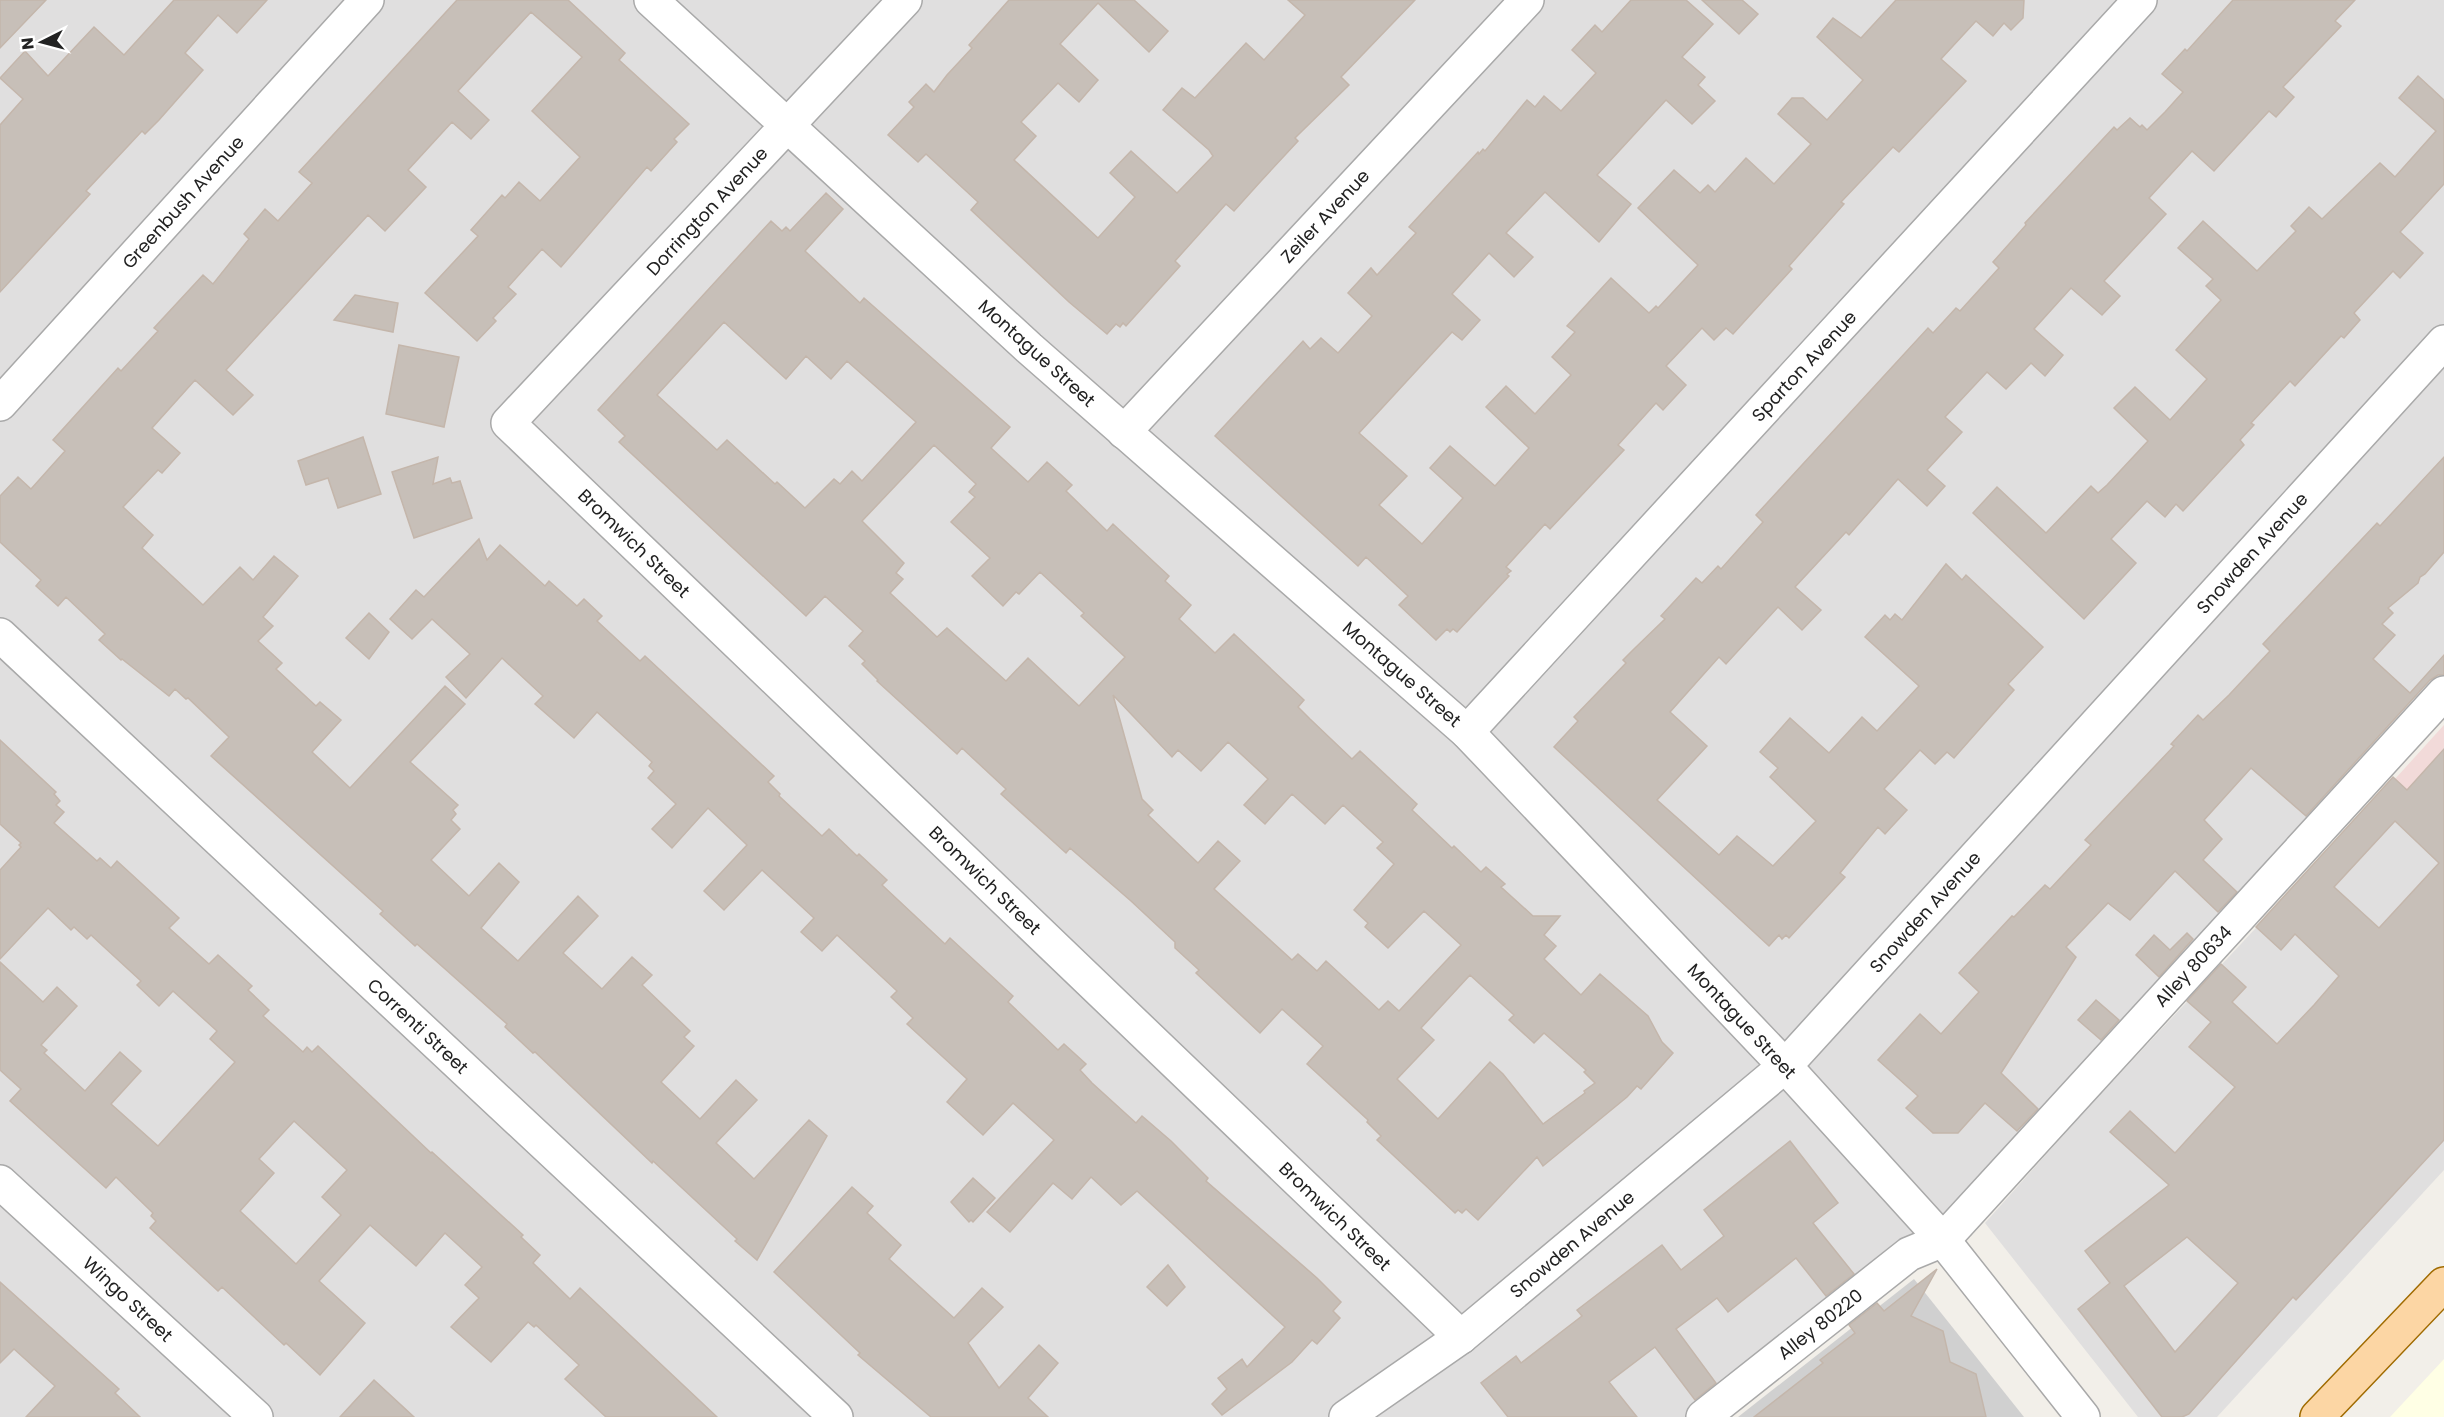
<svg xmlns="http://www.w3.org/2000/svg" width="2444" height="1417" viewBox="0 0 2444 1417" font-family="Poppins,sans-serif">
	<rect width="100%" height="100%" fill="#f2efe9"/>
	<g fill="#e0dfdf">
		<path d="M0,0H2444V676L1909,1254L1697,1417H0Z"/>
		<path d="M2395,779L2444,824V1170L2217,1417H2138L1985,1223L2084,1112Z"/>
	</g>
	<path fill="#f2dad9" d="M2444,725V824L2395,779Z"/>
	<path fill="#ffffe5" d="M2444,1359V1417H2390Z"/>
	<path fill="#d0d0d0" d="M1914,1279L2024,1417H1738Z"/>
	<g fill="#c7bfb8" stroke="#c4b6ab" stroke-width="1.5" fill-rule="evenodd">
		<path d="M0,0H46L0,48Z"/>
		<path d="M174,0H267L237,33L218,15L185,53L203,70L159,120L145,134L142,131L86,191L90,194L0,292V125L23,99L0,78L25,51L48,76L94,27L124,55Z"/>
		<path d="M457,0H568L625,53L619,60L689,124L674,139L677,142L651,171L647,167L561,267L542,249L508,287L516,294L493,318L496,321L477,341L425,293L478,236L471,230L502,195L505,198L519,182L540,201L580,157L532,111L582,57L531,12L458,91L489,120L471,139L452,122L408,170L426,187L385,231L368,215L226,370L253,395L233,415L195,380L152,428L180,453L162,473L158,470L123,507L153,535L142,548L203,605L240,567L253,580L274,556L298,576L263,617L273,626L258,641L282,663L276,669L316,706L320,702L341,720L312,752L350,788L445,686L465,704L410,762L458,805L453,810L456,814L451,820L460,829L431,860L469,896L499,863L519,882L481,928L518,961L578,896L598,916L563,953L602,989L632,957L652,975L642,985L690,1031L684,1037L694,1046L661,1082L700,1119L736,1080L757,1100L716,1143L754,1179L809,1120L827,1136L757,1260L735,1241L737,1239L653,1161L652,1163L535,1052L533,1053L505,1027L507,1024L417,944L415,946L380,914L383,911L211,756L229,737L188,698L186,699L175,689L169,696L122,659L121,660L99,640L105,634L66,597L58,606L36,586L41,580L0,542V496L18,477L31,489L65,451L53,440L118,368L121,371L158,331L154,328L203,275L213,284L249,239L244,234L265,209L278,221L312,183L299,172Z"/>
		<path d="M1009,0H1134L1168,31L1149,52L1098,3L1060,44L1098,80L1079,102L1058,83L1021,122L1036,136L1014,160L1098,238L1135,197L1110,173L1131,151L1177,193L1213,156L1209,150L1163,110L1182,88L1195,98L1246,43L1264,60L1305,15L1288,0H1415L1341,77L1349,85L1298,135L1295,138L1298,141L1261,181L1234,211L1226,204L1175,261L1180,266L1126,326L1123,323L1120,327L1116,324L1107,334L1069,302L971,210L978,202L926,154L918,162L888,135L914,107L909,102L926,84L934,92L947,75L972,48L969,45Z"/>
		<path d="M1631,0H1686L1713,24L1682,57L1705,77L1698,85L1715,101L1692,124L1666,100L1597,175L1631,204L1599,242L1545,192L1506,233L1533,257L1514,277L1489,253L1452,294L1480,320L1462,340L1452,332L1359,433L1407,476L1379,505L1422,544L1463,498L1430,468L1450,446L1495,486L1529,448L1486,407L1506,386L1535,414L1571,375L1552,357L1575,332L1567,326L1611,278L1649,313L1656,306L1658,308L1698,265L1638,208L1674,170L1700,193L1708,185L1715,192L1746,158L1774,184L1811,144L1778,114L1792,98H1803L1827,120L1863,80L1817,37L1833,18L1861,38L1896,0H2024L2023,18L2011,30L2004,23L1993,36L1976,21L1941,59L1966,81L1899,152L1893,147L1841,202L1844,204L1789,266L1792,269L1733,334L1726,328L1714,340L1702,328L1666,366L1686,385L1663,410L1656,403L1618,445L1624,450L1550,529L1545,524L1506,567L1511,571L1507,574L1509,576L1457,632L1453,629L1450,632L1447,629L1436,640L1399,605L1408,596L1366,557L1358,566L1215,436L1303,341L1310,349L1321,338L1338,353L1372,316L1348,293L1371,268L1377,275L1416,233L1409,227L1478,152L1479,154L1483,149L1485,151L1527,100L1535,107L1544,96L1561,111L1596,73L1572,50L1595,25L1602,32Z"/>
		<path d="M1702,0H1742L1758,14L1739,34Z"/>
		<path d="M2233,0H2355L2335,21L2341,26L2283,87L2294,97L2276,117L2269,111L2214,171L2192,151L2149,198L2166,214L2104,281L2120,296L2102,315L2071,288L2034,329L2063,355L2045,376L2031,363L2006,389L1987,372L1945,417L1962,432L1927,470L1945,486L1927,506L1898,479L1849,535L1846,532L1795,587L1821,610L1802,630L1778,607L1726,664L1719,657L1670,712L1707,746L1657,800L1719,855L1737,836L1773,866L1816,821L1770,777L1778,768L1760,752L1790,718L1829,753L1862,717L1877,731L1919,686L1865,637L1885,615L1890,620L1895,614L1902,620L1946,564L1962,580L1966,575L2043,647L2008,684L2014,690L1954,758L1947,752L1935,764L1920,750L1884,789L1907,810L1885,834L1878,827L1840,873L1845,877L1789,938L1786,935L1782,939L1779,935L1769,946L1554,747L1578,721L1574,717L1626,663L1623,660L1635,648L1665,619L1661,616L1696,578L1702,583L1718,566L1721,569L1763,522L1756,515L1928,328L1933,333L1956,308L1960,311L1999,268L1993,262L2026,225L2025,223L2114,127L2117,130L2130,118L2140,127L2142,125L2147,130L2165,112L2183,92L2162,74L2185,49L2187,51Z"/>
		<path d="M2418,76L2444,100V184L2400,232L2423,253L2400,278L2393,271L2354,313L2360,320L2344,338L2341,336L2295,386L2290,381L2251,423L2254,425L2240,440L2244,445L2183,511L2176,504L2165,517L2147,501L2111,539L2136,563L2084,619L1973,513L1997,487L2046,533L2091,486L2098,493L2107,485L2148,441L2114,408L2135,387L2170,420L2207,379L2176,350L2221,300L2206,286L2213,279L2178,248L2203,221L2257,271L2296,231L2291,226L2309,207L2322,219L2380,163L2395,177L2436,131L2399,98Z"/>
		<path d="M826,193L843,209L805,251L860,303L864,298L1010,427L991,448L1028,482L1047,462L1072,485L1066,491L1107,531L1113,524L1169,576L1165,581L1191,605L1179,619L1215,653L1234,634L1304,700L1298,707L1310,719L1352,759L1360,751L1417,804L1412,810L1452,848L1454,846L1481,872L1486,867L1505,884L1501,887L1533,916H1560L1544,935L1556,946L1544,959L1581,995L1600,974L1648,1016L1662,1042L1673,1053L1641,1089L1637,1086L1627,1097L1543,1166L1537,1157L1478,1220L1466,1209L1462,1213L1458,1210L1455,1213L1377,1140L1381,1136L1367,1122L1368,1120L1307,1064L1323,1046L1282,1009L1260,1033L1196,973L1199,970L1175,948V942L1131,901L1070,848L1066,853L1001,794L1006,789L962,748L957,754L877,681L878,680L862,664L865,661L849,646L863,631L825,596L806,616L619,442L625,436L598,410L771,221L782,231L786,227L790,231ZM724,322L786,379L806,356L831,379L847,361L916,422L862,481L852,471L840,484L834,479L805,508L777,482L775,484L727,440L717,450L657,395ZM934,445L976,484L969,492L975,497L951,522L990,558L972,576L1003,606L1016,592L1019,594L1040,572L1084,613L1081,616L1125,657L1079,706L1028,658L1006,681L947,628L937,637L890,593L903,579L896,573L904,563L862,521ZM1113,695L1172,757L1178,750L1201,771L1228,742L1268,779L1244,805L1265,824L1292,794L1325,824L1343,805L1383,842L1377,848L1394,864L1354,910L1368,923L1365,927L1388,948L1424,911L1461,945L1399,1011L1388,1001L1379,1010L1326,961L1317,971L1298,954L1292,960L1214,889L1240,861L1218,841L1198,863L1148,815L1153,810L1142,799ZM1470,975L1514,1015L1509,1020L1534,1043L1544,1033L1586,1070L1584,1072L1595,1083L1584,1091L1585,1093L1543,1124L1503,1074L1490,1062L1438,1119L1397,1079L1434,1040L1421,1028Z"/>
		<path d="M355,295L398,303L393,332L334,320Z"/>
		<path d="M399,345L459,357L444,427L386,414Z"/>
		<path d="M363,437L381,494L338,508L328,478L306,485L298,461Z"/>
		<path d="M438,457L433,484L450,478L452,483L460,481L472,518L414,538L392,472Z"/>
		<path d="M2444,457V552L2425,574L2420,577L2418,583L2388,608L2393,613L2382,624L2395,635L2373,659L2410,693L2444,655V675H2438L2430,680L2306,816L2251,768L2204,820L2222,839L2203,860L2237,892L2218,912L2175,871L2130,920L2108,903L2066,947L2076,957L2001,1073L2038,1109L2017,1131L1985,1103L1958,1133H1933L1906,1108L1918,1096L1878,1060L1920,1014L1941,1034L1979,992L1959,973L2012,916L2014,917L2045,885L2050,889L2091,845L2085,840L2174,746L2171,744L2198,715L2203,720L2229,695L2270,651L2263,644L2377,523L2380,526Z"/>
		<path d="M479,539L487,560L500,545L545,586L549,581L577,606L584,599L602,616L597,621L640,661L645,656L774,776L768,782L780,794L779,796L822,836L829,829L857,856L859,854L887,880L882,885L945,944L950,938L1013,996L1008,1002L1058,1050L1064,1044L1086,1064L1080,1070L1092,1083L1136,1123L1142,1116L1171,1141L1208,1178L1206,1181L1317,1278L1341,1302L1333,1311L1340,1318L1317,1344L1312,1340L1292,1362L1222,1415L1212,1404L1227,1389L1218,1378L1242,1359L1247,1367L1285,1327L1137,1191L1121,1205L1091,1177L1072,1199L1053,1183L1010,1232L987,1212L1054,1140L1013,1103L983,1135L947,1102L967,1079L907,1024L913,1018L891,997L897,991L837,935L822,951L801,932L814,918L762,870L724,910L704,891L747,845L708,808L672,848L652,829L676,804L648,778L654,771L649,766L652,762L597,712L574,738L535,704L543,696L502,658L466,698L446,677L470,654L432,619L412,639L390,619L416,590L424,597Z"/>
		<path d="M369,613L389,632L369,659L346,638Z"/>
		<path d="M0,740L56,792L54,794L60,801L56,805L64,812L54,823L97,861L100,858L111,868L117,861L179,918L169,928L209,964L218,955L252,986L248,990L269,1010L263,1016L303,1052L307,1047L312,1052L318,1046L431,1153L432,1152L523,1235L521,1237L540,1255L533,1263L570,1299L580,1288L717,1417H606L565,1379L579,1365L536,1325L534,1327L528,1322L491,1362L451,1327L479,1298L465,1285L482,1267L445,1233L416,1266L370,1225L319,1281L365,1323L320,1375L286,1343L284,1345L222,1287L218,1291L150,1228L156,1221L151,1216L153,1213L116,1177L106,1188L10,1101L21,1089L0,1070V962L43,1002L57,987L77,1006L41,1045L47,1050L44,1053L85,1091L120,1052L141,1071L111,1104L158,1146L235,1062L210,1039L217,1031L173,991L159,1006L137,985L141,981L91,935L87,939L74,927L71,930L48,908L0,959V870L21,847L19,845L21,843L0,824ZM294,1121L347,1170L322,1197L341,1215L296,1264L240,1211L274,1173L259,1159Z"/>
		<path d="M2444,749V1140L2296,1300L2293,1297L2189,1414L2182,1417H2162L2078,1309L2110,1283L2085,1251L2169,1185L2110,1132L2130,1111L2175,1153L2235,1087L2189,1047L2211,1022L2187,1001L2221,964L2246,987L2232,1002L2277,1044L2314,1005L2339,976L2295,934L2281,950L2256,927L2393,777L2407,790ZM2395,821L2439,863L2379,928L2334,887ZM2187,1237L2238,1283L2175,1352L2124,1286Z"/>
		<path d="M2187,933L2193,939L2159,977L2136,955L2154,935L2170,950Z"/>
		<path d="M2096,1000L2119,1020L2101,1040L2078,1020Z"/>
		<path d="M1790,1141L1838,1203L1813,1223L1854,1274L1826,1296L1796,1258L1728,1312L1717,1298L1676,1329L1716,1383L1695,1400L1655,1347L1609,1382L1637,1417H1508L1481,1383L1516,1356L1521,1363L1582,1316L1577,1310L1662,1245L1681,1270L1724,1236L1704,1210Z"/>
		<path d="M973,1178L995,1198L973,1222L971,1220L969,1222L951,1202Z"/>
		<path d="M852,1187L873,1206L867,1213L901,1245L889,1259L954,1318L982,1288L1003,1307L968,1343L999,1388L1039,1345L1058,1363L1028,1398L1048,1417H931L858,1355L860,1353L774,1272Z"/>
		<path d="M1168,1265L1185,1287L1167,1306L1147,1287Z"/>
		<path d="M1937,1269L1911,1316L1943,1331L1950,1362L1976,1374L1986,1417H1754L1823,1363L1820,1360L1855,1333L1849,1325L1877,1303L1884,1311Z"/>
		<path d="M0,1282L119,1389L115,1393L140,1417H26L55,1386L14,1349L0,1363Z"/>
		<path d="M374,1380L414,1417H340Z"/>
	</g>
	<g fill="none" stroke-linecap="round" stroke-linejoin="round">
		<g stroke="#a9a9a9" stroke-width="36">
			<g id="minor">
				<path d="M651,0L1029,348L1467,732L1785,1066L1943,1240L2083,1417"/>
				<path d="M905,0L508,423L1461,1337"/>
				<path d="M0,404L367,0"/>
				<path d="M1124,432L1527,0"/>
				<path d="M0,635L836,1417"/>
				<path d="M1467,732L2140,0"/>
				<path d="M0,1182L256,1417"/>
				<path d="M1346,1417L1461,1337L1785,1066L2444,342"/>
				<path d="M1703,1417L1909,1254L1943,1240L2444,693"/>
			</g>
		</g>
		<g stroke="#a06b00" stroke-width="36">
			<path id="major" d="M2317,1417L2444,1284"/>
		</g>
		<use href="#minor" stroke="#fff" stroke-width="33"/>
		<use href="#major" stroke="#fcd6a4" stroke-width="33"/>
	</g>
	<g text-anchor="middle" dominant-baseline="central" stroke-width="5" stroke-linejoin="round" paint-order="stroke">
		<g font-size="18" fill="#222" stroke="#fff">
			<text transform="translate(183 202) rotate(-48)">Greenbush Avenue</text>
			<text transform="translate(707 211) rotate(-47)">Dorrington Avenue</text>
			<text transform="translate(1325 216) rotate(-47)">Zeiler Avenue</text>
			<text transform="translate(1037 353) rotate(42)">Montague Street</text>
			<text transform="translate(1804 366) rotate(-47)">Sparton Avenue</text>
			<text transform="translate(634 543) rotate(44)">Bromwich Street</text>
			<text transform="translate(2252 553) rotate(-48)">Snowden Avenue</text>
			<text transform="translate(1402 674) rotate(41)">Montague Street</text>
			<text transform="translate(985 880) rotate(44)">Bromwich Street</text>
			<text transform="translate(1925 912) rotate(-48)">Snowden Avenue</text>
			<text transform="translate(2193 966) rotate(-47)">Alley 80634</text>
			<text transform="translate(1742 1021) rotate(47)">Montague Street</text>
			<text transform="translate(418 1026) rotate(43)">Correnti Street</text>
			<text transform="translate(1335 1216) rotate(44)">Bromwich Street</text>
			<text transform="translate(1572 1244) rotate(-40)">Snowden Avenue</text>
			<text transform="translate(128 1299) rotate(43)">Wingo Street</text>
			<text transform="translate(1820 1324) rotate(-38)">Alley 80220</text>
		</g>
	</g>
	<g transform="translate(42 42) rotate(264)" stroke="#ffffff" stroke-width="4.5" paint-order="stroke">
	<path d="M0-4.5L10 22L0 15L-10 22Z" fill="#222222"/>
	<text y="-9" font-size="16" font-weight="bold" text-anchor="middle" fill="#222222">N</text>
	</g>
</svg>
